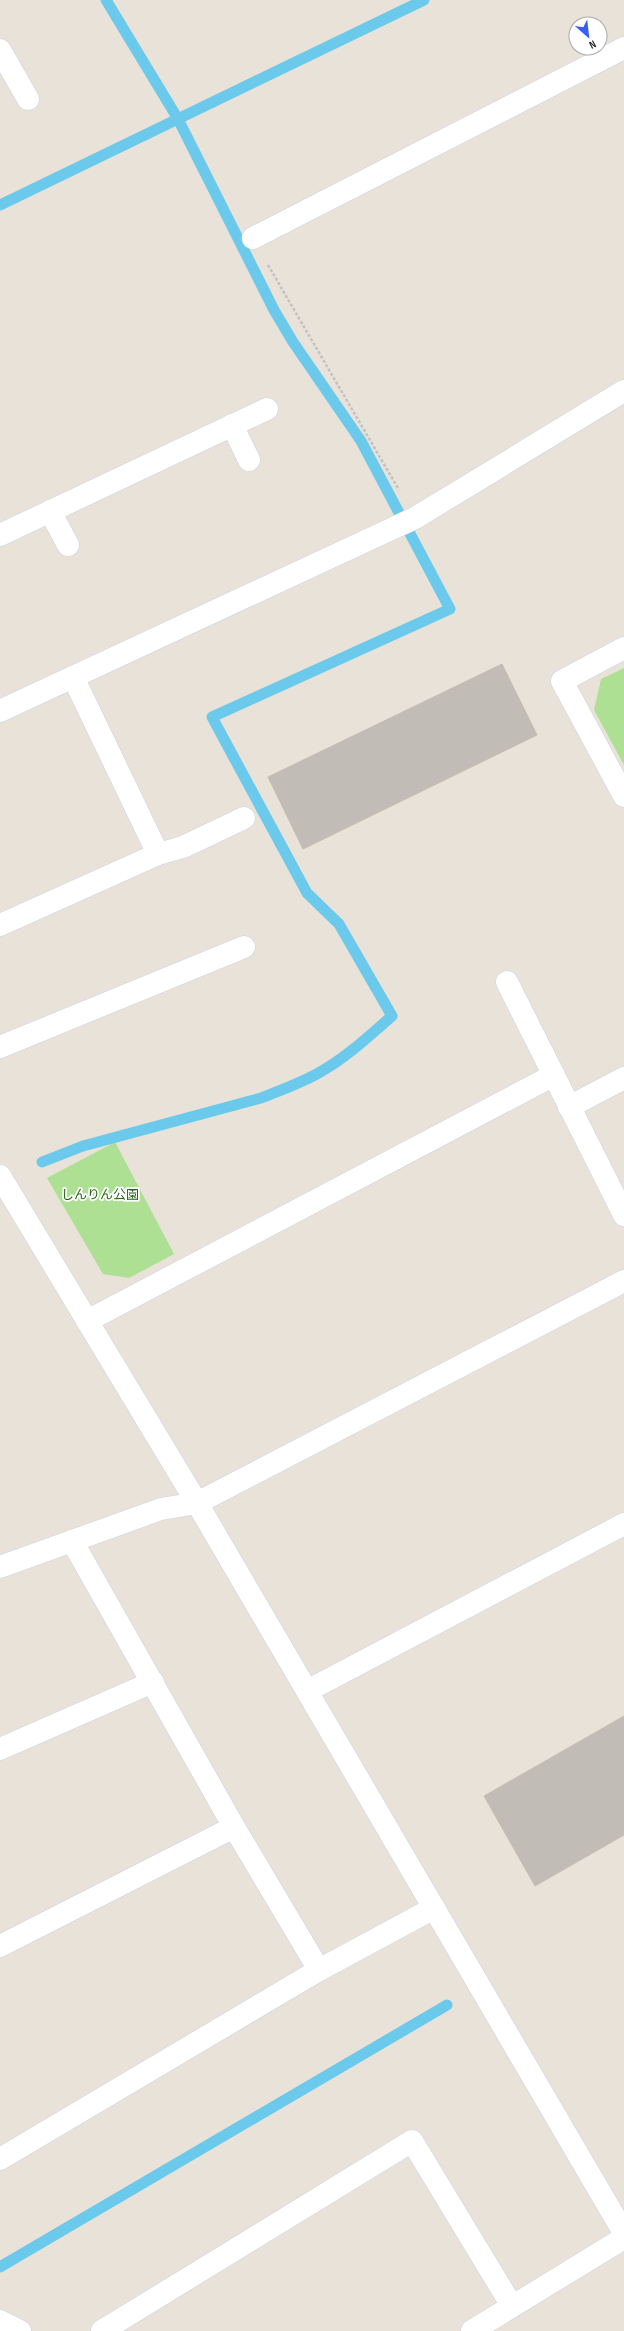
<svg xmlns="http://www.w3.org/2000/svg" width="624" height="2331" viewBox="0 0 624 2331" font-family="'Sofia Sans Condensed','Noto Sans JP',sans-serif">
	<rect width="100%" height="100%" fill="#e9e2d8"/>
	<g fill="#aee094">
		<path d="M624,668V765L594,710L601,679Z"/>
		<path d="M115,1142L174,1254L129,1278L103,1274L47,1178Z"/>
	</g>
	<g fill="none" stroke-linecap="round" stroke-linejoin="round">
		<g stroke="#6bcaeb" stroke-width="11">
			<path d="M0,205L424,0"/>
			<path d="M42,1162L83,1146L261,1098C281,1090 304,1082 322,1071C348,1056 370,1035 392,1016L339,924L307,893L212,717L450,609L361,441L293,342L274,310L178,119L106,0"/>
			<path d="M0,2267L447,2005"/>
		</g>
	</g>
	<g fill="#c1bcb5" stroke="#c4bdb2">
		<path d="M502,664L537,735L303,849L268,777Z"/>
		<path d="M624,1716V1835L535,1886L484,1796Z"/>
	</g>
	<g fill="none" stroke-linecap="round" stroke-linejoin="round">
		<g stroke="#cdd1e0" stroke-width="23">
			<g id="minor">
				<path d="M0,50L28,99"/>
				<path d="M253,238L624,48"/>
				<path d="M232,425L249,460"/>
				<path d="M50,511L68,545"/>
				<path d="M0,535L267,409"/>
				<path d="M624,648L562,681L624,796"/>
				<path d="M0,711L415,518L624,391"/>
				<path d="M158,854L183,847L244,818"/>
				<path d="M0,925L158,854L73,677"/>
				<path d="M507,982L624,1215"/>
				<path d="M0,1047L244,947"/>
				<path d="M569,1107L624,1078"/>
				<path d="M87,1321L554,1075"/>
				<path d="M72,1541L234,1827L319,1970"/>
				<path d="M0,1567L161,1509L197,1503L624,1281"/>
				<path d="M307,1691L624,1524"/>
				<path d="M0,1749L153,1682"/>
				<path d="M0,1946L234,1827"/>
				<path d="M0,2159L319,1970L434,1908"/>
				<path d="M0,2321L20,2331"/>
				<path d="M102,2331L412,2141L512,2306"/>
				<path d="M472,2331L624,2238"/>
			</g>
		</g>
		<g stroke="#cdd1e0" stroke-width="23">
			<path id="tertiary" d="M0,1176L197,1503L624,2233"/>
		</g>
		<path stroke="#c2c2c2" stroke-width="2.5" stroke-dasharray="3 2" stroke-linecap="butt" d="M268,265L399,490"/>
		<use href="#minor" stroke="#fff" stroke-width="22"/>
		<use href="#tertiary" stroke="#fff" stroke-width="22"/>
	</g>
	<g text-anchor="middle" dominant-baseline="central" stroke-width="3.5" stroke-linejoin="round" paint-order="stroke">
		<g font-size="13" fill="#29601a" stroke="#fff">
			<text x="100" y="1195">しんりん公園</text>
		</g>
	</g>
	<g transform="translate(588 36) rotate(152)"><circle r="19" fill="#ffffff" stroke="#a8a8a8"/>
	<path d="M0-3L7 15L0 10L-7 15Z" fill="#385df6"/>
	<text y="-6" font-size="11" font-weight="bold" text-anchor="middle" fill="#262626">N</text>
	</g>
</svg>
